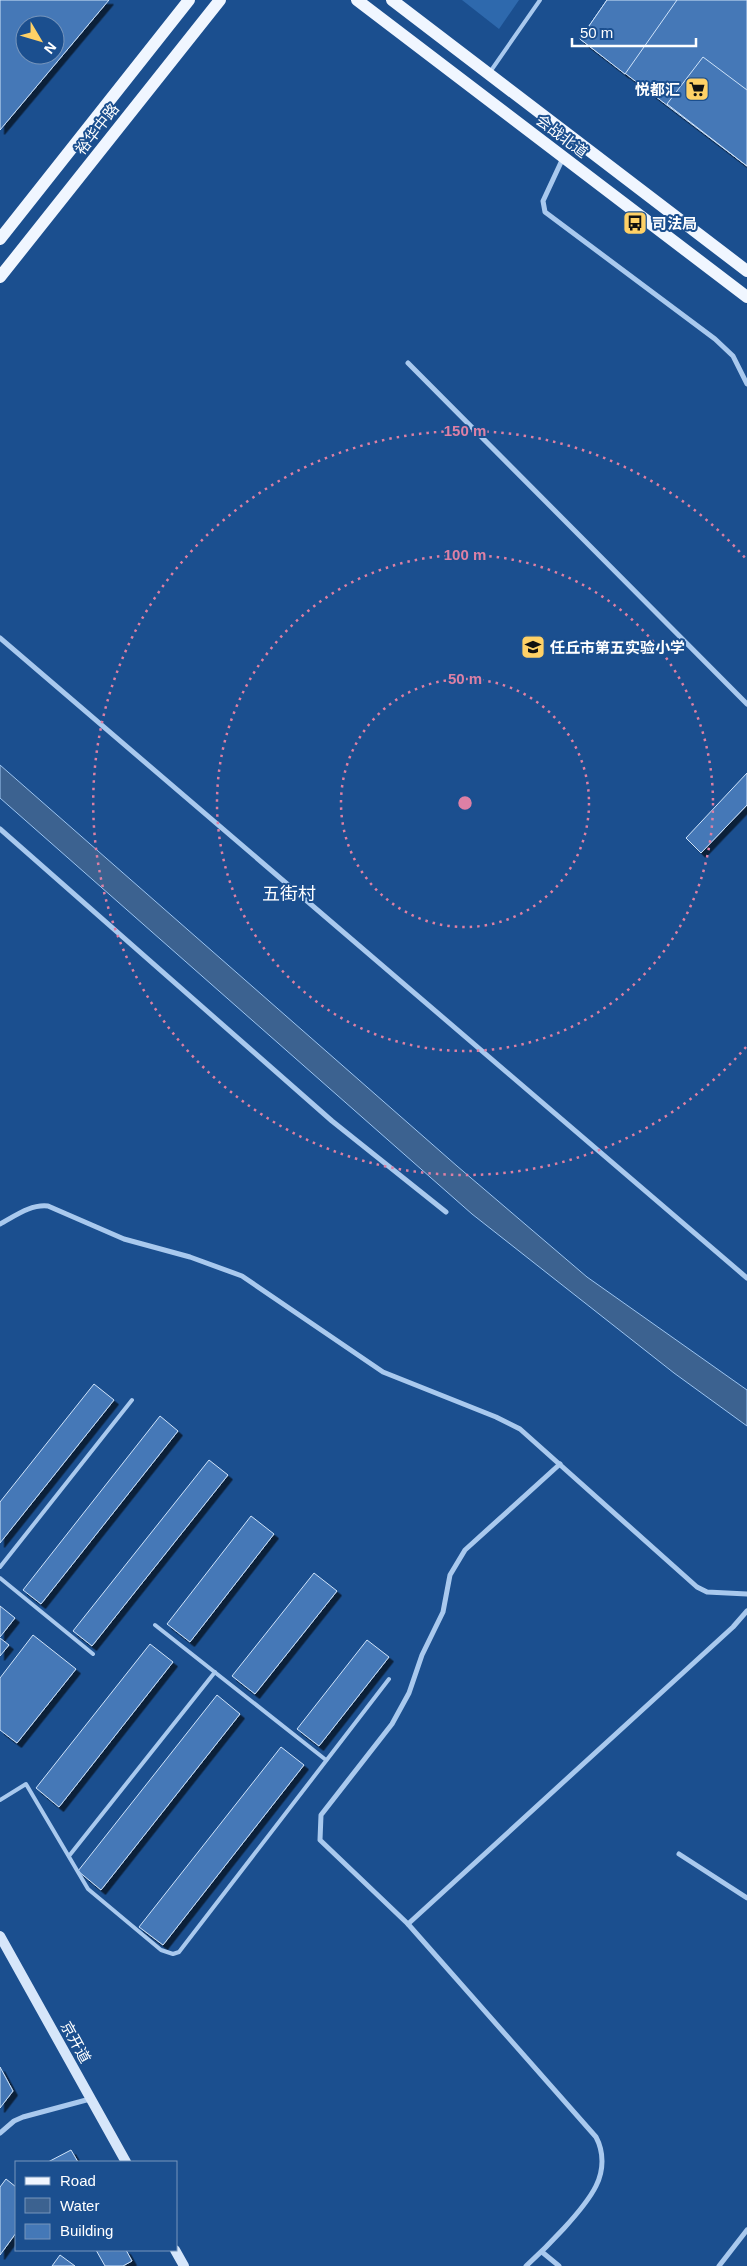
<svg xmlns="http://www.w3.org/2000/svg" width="747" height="2266" viewBox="0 0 747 2266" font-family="Arial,'Noto Sans SC',sans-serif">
	<defs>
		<filter id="shadow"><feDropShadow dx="4.5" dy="4.5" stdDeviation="0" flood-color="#0009"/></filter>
	</defs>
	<rect width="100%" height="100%" fill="#1b4f8f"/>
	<path fill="#2e69ad" d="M462,0H519L499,29Z"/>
	<path fill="#3c6290" stroke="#9cc4f0" d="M0,765L457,1166L587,1277L747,1390V1426L674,1373L472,1214L0,798Z"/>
	<g fill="#4478b7" stroke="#cfe3fa" fill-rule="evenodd" filter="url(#shadow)">
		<path d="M0,0H109L0,130ZM25,25H55V55H25Z"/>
		<path d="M607,0H747V166L580,39Z"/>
		<path d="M607,0H677L625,74L580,39Z"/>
		<path d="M703,57L747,90V166L667,104Z"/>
		<path d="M747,773V805L701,853L686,838Z"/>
		<path d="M94,1384L114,1400L0,1543V1502Z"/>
		<path d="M160,1416L178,1431L41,1604L23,1590Z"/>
		<path d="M209,1460L228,1475L92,1646L73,1631Z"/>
		<path d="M251,1516L274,1534L190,1642L167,1624Z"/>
		<path d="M314,1573L337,1591L255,1694L232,1676Z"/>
		<path d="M0,1606L15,1618L0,1637Z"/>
		<path d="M33,1635L76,1669L17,1743L0,1730V1678Z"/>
		<path d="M0,1638L9,1645L0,1656Z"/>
		<path d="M367,1640L389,1657L319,1746L297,1729Z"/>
		<path d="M150,1644L173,1662L59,1807L36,1788Z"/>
		<path d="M217,1695L240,1714L101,1890L78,1871Z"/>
		<path d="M281,1747L304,1765L163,1945L139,1927Z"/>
		<path d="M0,2067L13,2091L0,2108Z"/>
		<path d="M71,2150L78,2162H48Z"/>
		<path d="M6,2179L16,2187V2233L0,2255V2187Z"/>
		<path d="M96,2250H126L132,2261L123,2266H105Z"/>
		<path d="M60,2255L75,2266H52Z"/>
	</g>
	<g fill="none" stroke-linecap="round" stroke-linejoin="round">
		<g stroke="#a9c9ee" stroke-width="4">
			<path d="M490,72L540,0"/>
			<path d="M0,1567L132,1400"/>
			<path d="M0,1578L93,1654"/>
			<path d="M155,1625L326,1760"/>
			<path d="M0,1800L26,1784L88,1889L161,1950L173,1954L179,1952L389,1679"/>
			<path d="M69,1856L215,1672"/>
		</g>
		<g stroke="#a9c9ee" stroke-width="5">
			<path d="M563,158L543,201L545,212L715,339L733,356L747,384"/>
			<path d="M408,363L747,704"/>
			<path d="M0,638L747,1278"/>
			<path d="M0,829L332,1121L446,1212"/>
			<path d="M0,1224C15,1216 31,1204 48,1206L124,1239L190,1257L242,1276L383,1372L496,1417L520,1429L697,1587L707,1592L747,1594"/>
			<path d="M679,1854L747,1898"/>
			<path d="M408,1924L733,1627L747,1611"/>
			<path d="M0,2133L14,2121L23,2117L90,2099"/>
			<path d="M542,2252L559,2266"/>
			<path d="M526,2266C546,2248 584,2210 596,2186C604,2170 604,2152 596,2137L408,1924L320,1840L321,1815L392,1724L409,1693L422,1655L443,1612L450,1575L465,1550L560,1464"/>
			<path d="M719,2266L747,2230"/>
		</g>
		<g stroke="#d6e6fa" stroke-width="10">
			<path d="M0,1936L126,2162"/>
			<path d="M175,2250L184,2266"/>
		</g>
		<g stroke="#f0f6ff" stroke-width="12">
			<path d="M357,0L747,297"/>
			<path d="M392,0L747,271"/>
			<path d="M0,239L189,0"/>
			<path d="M0,277L220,0"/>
		</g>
	</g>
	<g fill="none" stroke="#dd80a5" stroke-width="2.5" stroke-dasharray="2.5 5">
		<circle cx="465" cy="803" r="124"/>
		<circle cx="465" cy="803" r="248"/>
		<path d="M746 1047A372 372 0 1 1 746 559"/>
	</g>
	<defs>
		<g id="supermarket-square" transform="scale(1.25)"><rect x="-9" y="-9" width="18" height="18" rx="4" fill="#ffd166" stroke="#1b4f8f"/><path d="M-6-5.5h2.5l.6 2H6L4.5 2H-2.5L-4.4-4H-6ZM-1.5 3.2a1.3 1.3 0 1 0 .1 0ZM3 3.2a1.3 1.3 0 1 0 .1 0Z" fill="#111"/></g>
		<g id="bus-square" transform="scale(1.25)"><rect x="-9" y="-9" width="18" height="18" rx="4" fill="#ffd166" stroke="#1b4f8f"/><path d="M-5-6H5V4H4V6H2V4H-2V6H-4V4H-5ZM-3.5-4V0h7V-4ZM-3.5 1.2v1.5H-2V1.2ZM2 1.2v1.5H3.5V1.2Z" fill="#111"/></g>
		<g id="school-square" transform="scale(1.25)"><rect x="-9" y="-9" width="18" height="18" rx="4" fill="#ffd166" stroke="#1b4f8f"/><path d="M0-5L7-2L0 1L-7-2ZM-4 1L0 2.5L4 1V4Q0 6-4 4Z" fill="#111"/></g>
	</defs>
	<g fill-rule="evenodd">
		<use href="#supermarket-square" x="697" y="89"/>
		<use href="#bus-square" x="635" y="223"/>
		<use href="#school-square" x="533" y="647"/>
	</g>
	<g text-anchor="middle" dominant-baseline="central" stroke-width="4" stroke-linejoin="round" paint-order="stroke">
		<g font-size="15" font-weight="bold" fill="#fff" stroke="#1b4f8f" text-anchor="start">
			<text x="680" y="89" text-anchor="end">悦都汇</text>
			<text x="652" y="223">司法局</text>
			<text x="550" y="647">任丘市第五实验小学</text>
		</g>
		<g font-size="15" fill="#fff" stroke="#1b4f8f">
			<text transform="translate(97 129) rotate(-52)">裕华中路</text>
			<text transform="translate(562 136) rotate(37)">会战北道</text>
			<text transform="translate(76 2042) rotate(61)">京开道</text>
		</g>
		<g font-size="18" fill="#fff" stroke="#1b4f8f">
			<text x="289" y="894">五街村</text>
		</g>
	</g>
	<circle cx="465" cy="803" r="8" fill="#dd80a5" stroke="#1b4f8f" stroke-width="2.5"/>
	<g font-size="15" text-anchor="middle" font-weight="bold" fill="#dd80a5" stroke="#1b4f8f" stroke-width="4" stroke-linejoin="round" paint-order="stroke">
		<text x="465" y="436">150 m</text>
		<text x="465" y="560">100 m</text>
		<text x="465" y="684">50 m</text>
	</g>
	<rect x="15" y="2161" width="162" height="90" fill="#1b4f8f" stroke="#7695bc"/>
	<rect x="25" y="2177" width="25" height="8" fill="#f0f6ff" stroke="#7695bc"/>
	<text x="60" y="2186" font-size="15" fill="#ffffff">Road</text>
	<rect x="25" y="2198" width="25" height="15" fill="#3c6290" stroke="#7695bc"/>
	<text x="60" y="2211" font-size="15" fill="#ffffff">Water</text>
	<rect x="25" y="2224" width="25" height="15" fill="#4478b7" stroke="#7695bc"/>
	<text x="60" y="2236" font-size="15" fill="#ffffff">Building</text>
	<g transform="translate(40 40) rotate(128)"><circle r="24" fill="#1b4f8f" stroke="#7695bc"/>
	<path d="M0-4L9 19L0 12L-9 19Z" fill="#ffd166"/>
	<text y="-8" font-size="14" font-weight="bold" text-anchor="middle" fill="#ffffff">N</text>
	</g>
	<path d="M572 38v8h124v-8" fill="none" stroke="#ffffff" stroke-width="2.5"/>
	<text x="580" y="38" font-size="15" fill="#ffffff" stroke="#1b4f8f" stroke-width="4" paint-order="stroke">50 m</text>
</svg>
